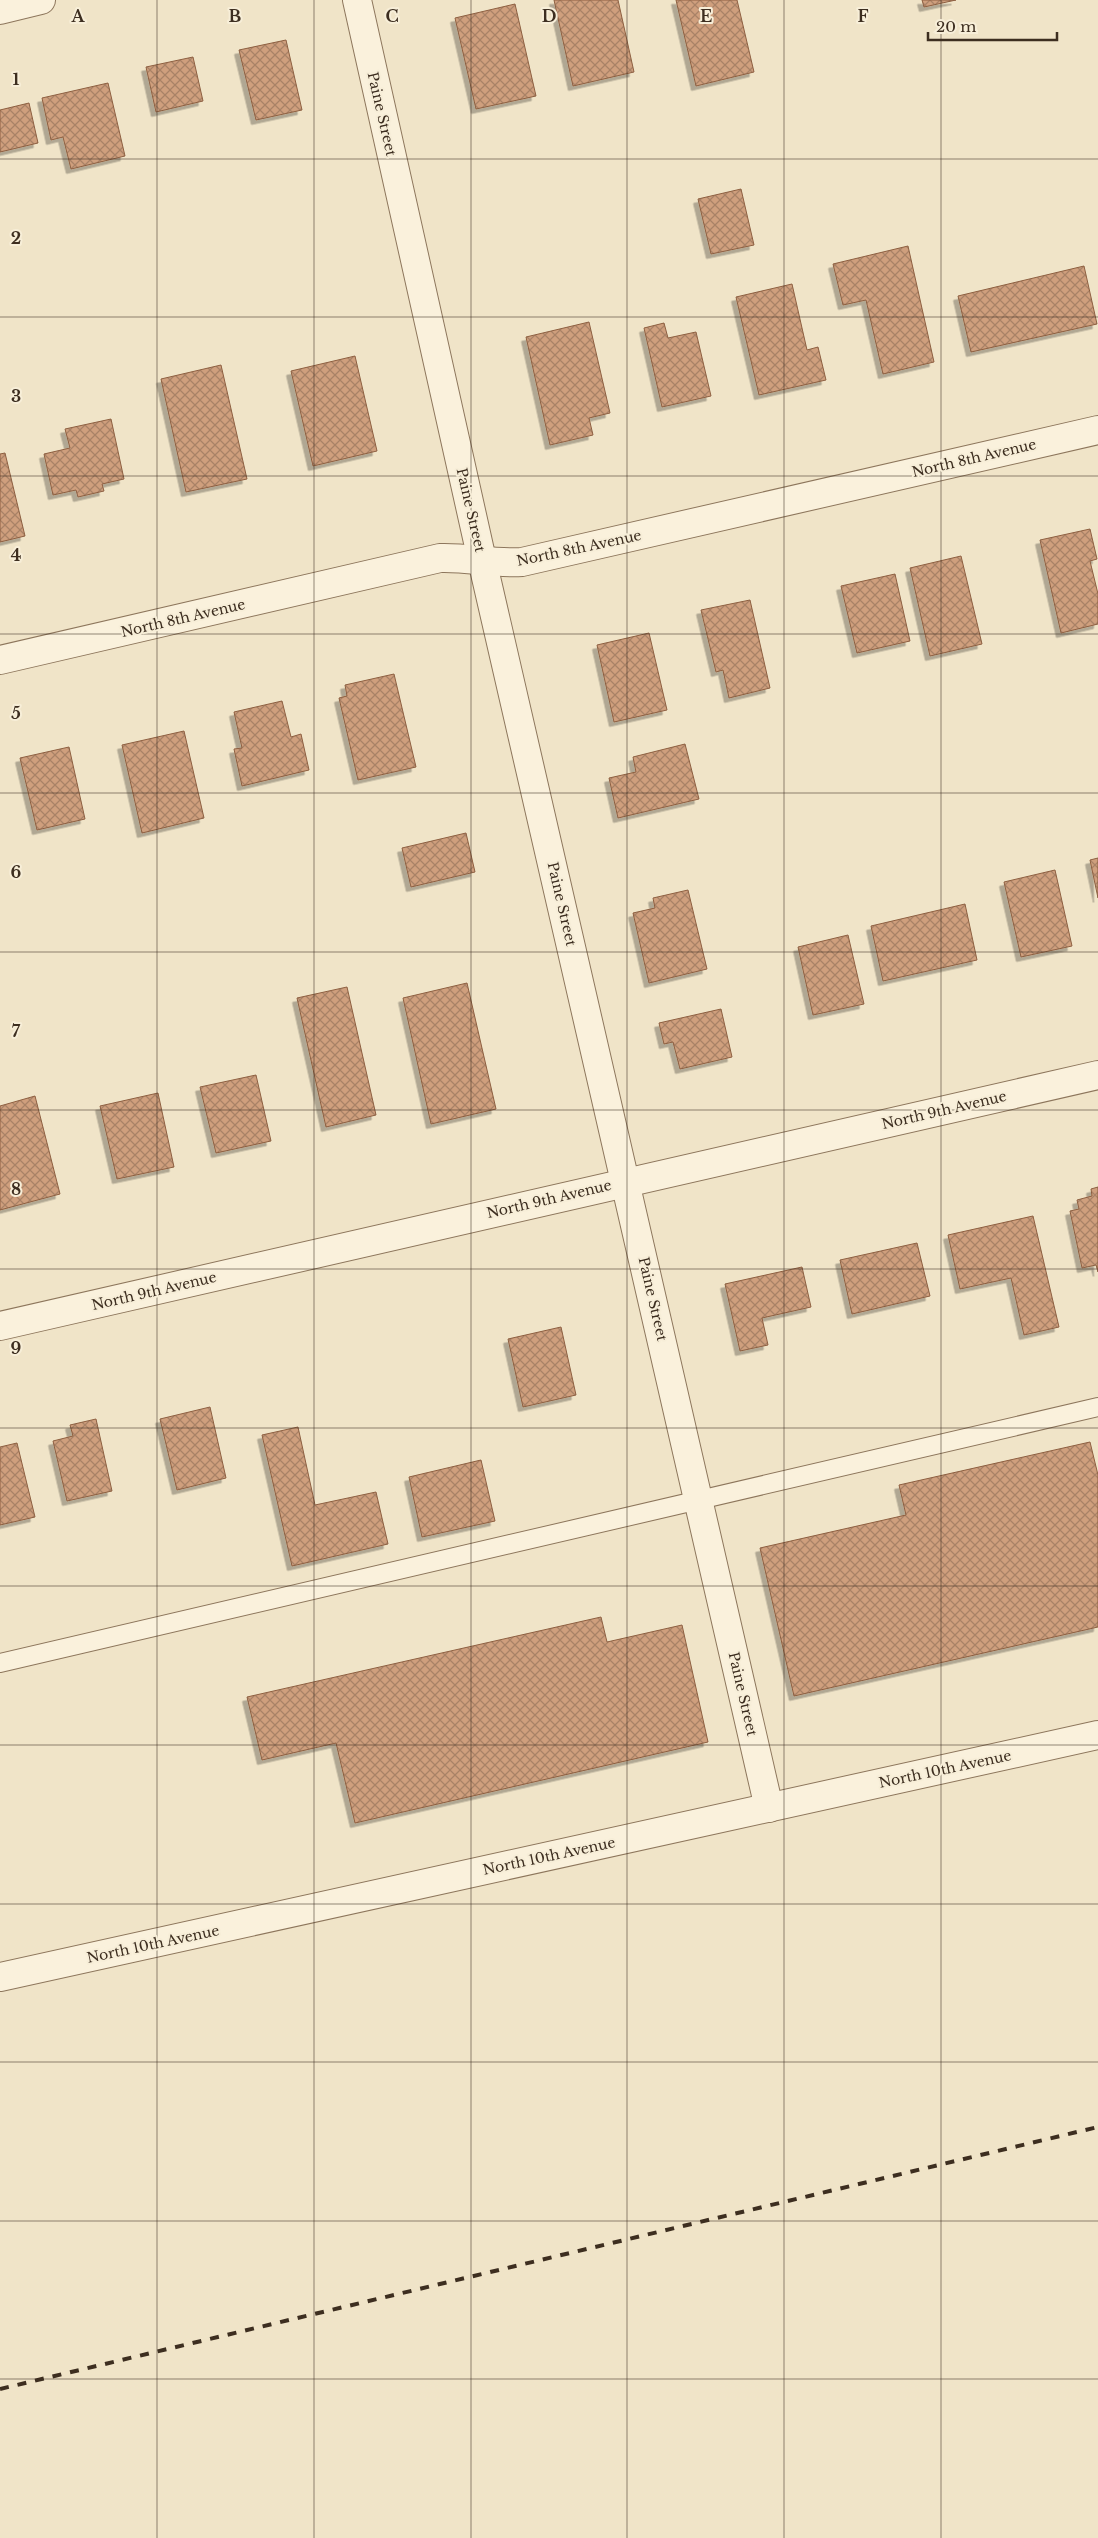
<svg xmlns="http://www.w3.org/2000/svg" width="1098" height="2538" viewBox="0 0 1098 2538" font-family="'Libre Baskerville',serif">
	<defs>
		<pattern id="building-cross-hatch" width="8" height="8" patternUnits="userSpaceOnUse" patternTransform="scale(1.25)"><rect width="8" height="8" fill="#cf9f7d"/><path d="M0 0l8 8M0 8l8-8" fill="none" stroke="#a98266"/></pattern>
		<filter id="shadow"><feDropShadow dx="-4.5" dy="4.5" stdDeviation="0" flood-color="#0004"/></filter>
	</defs>
	<rect width="100%" height="100%" fill="#f0e4c8"/>
	<g fill="url(#building-cross-hatch)" stroke="#8d5f41" filter="url(#shadow)">
		<path d="M554,0H618L634,72L573,86Z"/>
		<path d="M676,0H737L754,72L696,86Z"/>
		<path d="M922,0H956L924,7Z"/>
		<path d="M515,4L536,96L476,109L455,18Z"/>
		<path d="M286,40L302,110L256,120L239,50Z"/>
		<path d="M193,57L203,101L156,112L146,67Z"/>
		<path d="M108,83L125,156L71,169L63,137L51,140L42,98Z"/>
		<path d="M29,103L38,143L0,152V110Z"/>
		<path d="M741,189L754,245L711,254L698,199Z"/>
		<path d="M908,246L934,362L883,374L866,300L843,305L833,264Z"/>
		<path d="M1084,266L1097,324L971,352L958,296Z"/>
		<path d="M792,284L807,350L818,347L826,380L759,395L736,297Z"/>
		<path d="M589,322L610,413L589,418L593,435L550,445L526,337Z"/>
		<path d="M664,323L668,338L696,332L711,396L662,407L644,328Z"/>
		<path d="M355,356L377,451L313,466L291,371Z"/>
		<path d="M221,365L247,479L186,492L161,379Z"/>
		<path d="M111,419L124,479L102,484L104,491L78,497L76,490L53,495L44,454L70,448L65,429Z"/>
		<path d="M5,453L25,536L0,542V454Z"/>
		<path d="M1090,529L1097,559L1090,561L1098,594V624L1061,633L1040,540Z"/>
		<path d="M961,556L982,644L930,656L910,568Z"/>
		<path d="M895,574L910,641L857,653L841,586Z"/>
		<path d="M750,600L770,688L729,698L723,670L716,672L701,610Z"/>
		<path d="M649,633L667,710L614,722L597,645Z"/>
		<path d="M394,674L416,767L358,780L339,698L347,696L345,685Z"/>
		<path d="M282,701L291,737L301,734L309,770L242,786L234,749L242,748L234,712Z"/>
		<path d="M184,731L204,818L142,833L122,745Z"/>
		<path d="M685,744L699,799L618,818L609,778L636,772L633,757Z"/>
		<path d="M69,747L85,819L37,830L20,758Z"/>
		<path d="M466,833L475,872L411,887L402,848Z"/>
		<path d="M1098,858V898L1090,860Z"/>
		<path d="M1055,870L1072,946L1021,957L1004,882Z"/>
		<path d="M688,890L707,969L649,983L633,913L655,908L653,898Z"/>
		<path d="M965,904L977,960L883,981L871,926Z"/>
		<path d="M848,935L864,1004L813,1015L798,947Z"/>
		<path d="M467,983L496,1109L431,1124L403,998Z"/>
		<path d="M347,987L376,1115L326,1127L297,998Z"/>
		<path d="M721,1009L732,1057L680,1069L673,1042L664,1044L659,1023Z"/>
		<path d="M256,1075L271,1141L216,1153L200,1087Z"/>
		<path d="M158,1093L174,1167L117,1179L100,1106Z"/>
		<path d="M35,1096L60,1194L0,1210V1106Z"/>
		<path d="M1098,1187V1272L1096,1265L1082,1268L1070,1211L1079,1209L1077,1200L1092,1196L1091,1189Z"/>
		<path d="M1033,1216L1059,1327L1024,1335L1011,1278L960,1289L948,1235Z"/>
		<path d="M917,1243L930,1296L852,1314L840,1260Z"/>
		<path d="M802,1267L811,1307L762,1318L768,1345L740,1351L725,1284Z"/>
		<path d="M561,1327L576,1395L523,1407L508,1339Z"/>
		<path d="M210,1407L226,1478L177,1490L160,1419Z"/>
		<path d="M96,1419L112,1491L67,1501L53,1441L73,1436L70,1425Z"/>
		<path d="M298,1427L315,1505L376,1492L388,1544L292,1566L262,1435Z"/>
		<path d="M1090,1442L1098,1475V1627L794,1696L760,1548L906,1515L899,1485Z"/>
		<path d="M17,1443L35,1517L0,1525V1447Z"/>
		<path d="M481,1460L495,1521L422,1537L409,1477Z"/>
		<path d="M601,1617L607,1642L682,1625L708,1742L355,1823L336,1743L262,1760L247,1697Z"/>
	</g>
	<g fill="none" stroke-linecap="round" stroke-linejoin="round">
		<g stroke="#8d765c" stroke-width="20">
			<path id="service" d="M0,1663L1098,1407"/>
		</g>
		<g stroke="#8d765c" stroke-width="30">
			<g id="minor">
				<path d="M357,0L482,560L769,1808"/>
				<path d="M0,10L41,0"/>
				<path d="M0,660L440,558C468,557 494,564 522,562L1098,430"/>
				<path d="M0,1977L1098,1735"/>
			</g>
		</g>
		<g stroke="#8d765c" stroke-width="30">
			<path id="tertiary" d="M0,1326L1098,1075"/>
		</g>
		<use href="#service" stroke="#faf1dc" stroke-width="18"/>
		<use href="#minor" stroke="#faf1dc" stroke-width="28"/>
		<use href="#tertiary" stroke="#faf1dc" stroke-width="28"/>
		<path stroke="#3d2e20" stroke-width="4" stroke-dasharray="9 9" stroke-linecap="butt" d="M0,2389L1098,2127"/>
	</g>
	<path fill="none" stroke="#3d2e20" stroke-width="1" stroke-opacity="0.55" d="M157,0V2538M314,0V2538M471,0V2538M627,0V2538M784,0V2538M941,0V2538M0,159H1098M0,317H1098M0,476H1098M0,634H1098M0,793H1098M0,952H1098M0,1110H1098M0,1269H1098M0,1428H1098M0,1586H1098M0,1745H1098M0,1904H1098M0,2062H1098M0,2221H1098M0,2379H1098"/>
	<g text-anchor="middle" dominant-baseline="central" stroke-width="4" stroke-linejoin="round" paint-order="stroke">
		<g font-size="14" fill="#3d2e20" stroke="#f7eed8">
			<text transform="translate(382 114) rotate(77)">Paine Street</text>
			<text transform="translate(974 458) rotate(-13)">North 8th Avenue</text>
			<text transform="translate(471 510) rotate(77)">Paine Street</text>
			<text transform="translate(579 548) rotate(-12)">North 8th Avenue</text>
			<text transform="translate(183 618) rotate(-13)">North 8th Avenue</text>
			<text transform="translate(562 904) rotate(77)">Paine Street</text>
			<text transform="translate(944 1110) rotate(-13)">North 9th Avenue</text>
			<text transform="translate(549 1199) rotate(-13)">North 9th Avenue</text>
			<text transform="translate(154 1291) rotate(-13)">North 9th Avenue</text>
			<text transform="translate(653 1299) rotate(77)">Paine Street</text>
			<text transform="translate(743 1694) rotate(77)">Paine Street</text>
			<text transform="translate(945 1769) rotate(-12)">North 10th Avenue</text>
			<text transform="translate(549 1856) rotate(-12)">North 10th Avenue</text>
			<text transform="translate(153 1944) rotate(-12)">North 10th Avenue</text>
		</g>
	</g>
	<g font-size="16" text-anchor="middle" font-weight="bold" fill="#3d2e20" stroke="#f7eed8" stroke-width="4" stroke-linejoin="round" paint-order="stroke">
		<text x="78" y="22">A</text>
		<text x="235" y="22">B</text>
		<text x="392" y="22">C</text>
		<text x="549" y="22">D</text>
		<text x="706" y="22">E</text>
		<text x="863" y="22">F</text>
		<text x="16" y="85">1</text>
		<text x="16" y="244">2</text>
		<text x="16" y="402">3</text>
		<text x="16" y="561">4</text>
		<text x="16" y="719">5</text>
		<text x="16" y="878">6</text>
		<text x="16" y="1037">7</text>
		<text x="16" y="1195">8</text>
		<text x="16" y="1354">9</text>
	</g>
	<path d="M928 32v8h129v-8" fill="none" stroke="#3d2e20" stroke-width="2.5"/>
	<text x="936" y="32" font-size="15" fill="#3d2e20" stroke="#f7eed8" stroke-width="4" paint-order="stroke">20 m</text>
</svg>
